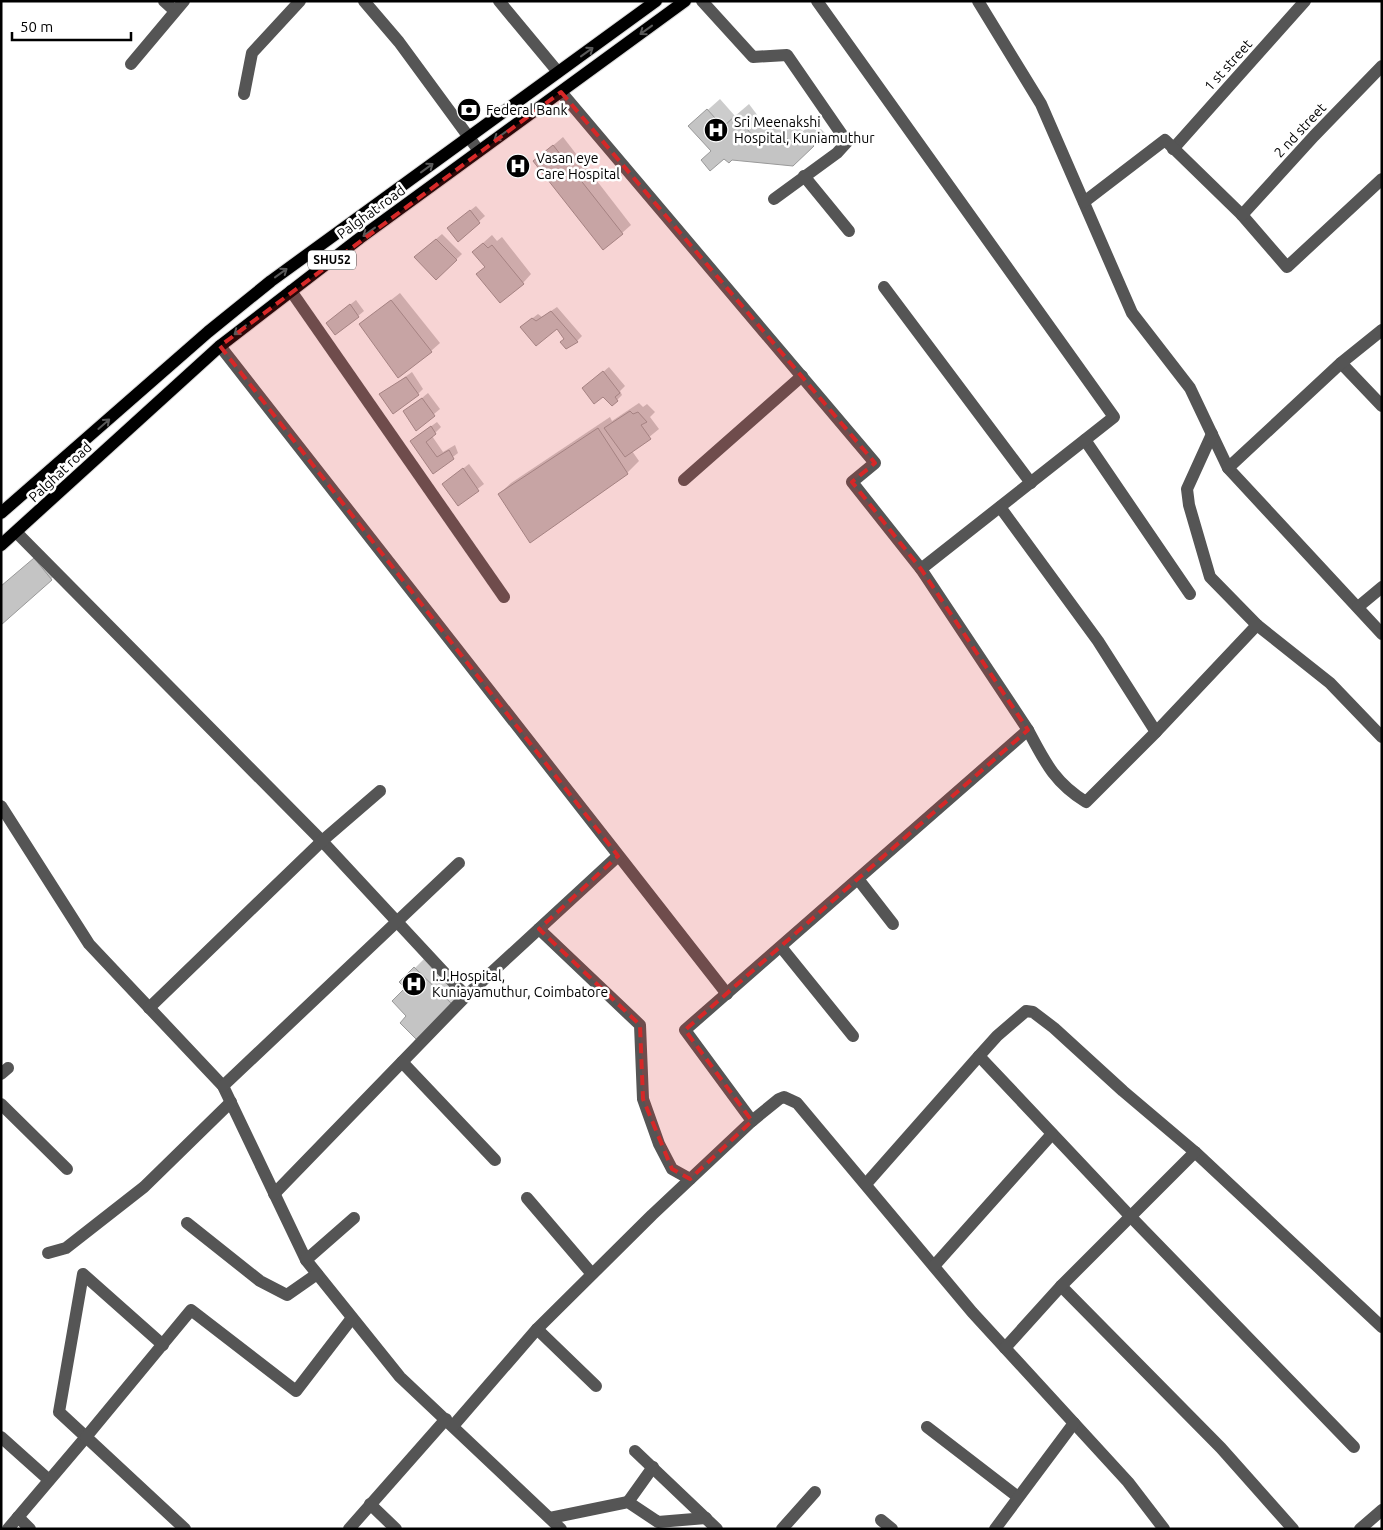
<svg xmlns="http://www.w3.org/2000/svg" width="1383" height="1530" viewBox="0 0 1383 1530" font-family="Ubuntu,sans-serif">
  <style>
    .shadow { fill: #0003 }
    .building { fill: #c4c4c4; stroke: #999 }
    .lines { fill: none; stroke-linecap: round; stroke-linejoin: round }
    .major-casing { stroke: #dbdbdb; stroke-width: 14 }
    .minor { stroke: #555; stroke-width: 12 }
    .major { stroke: #000; stroke-width: 12 }
    .oneway { stroke: #595959 }
    .marked { fill: #d62828; fill-opacity: 0.2; stroke: #d62828; stroke-width: 4; stroke-dasharray: 10 6; stroke-linejoin: round }
    .labels { text-anchor: middle; stroke-width: 5; stroke-linejoin: round; paint-order: stroke }
    .shield { fill: #fff; stroke: #4c4c4c; stroke-width: 1 }
    .shield-label { font-size: 12px; font-weight: bold; fill: #000 }
    .street-label { font-size: 14px; fill: #000; stroke: #fff }
    .poi-label { font-size: 14px; fill: #000; stroke: #fff; text-anchor: start }
  </style>
  <rect width="100%" height="100%" fill="#fff"/>
  <g class="shadow">
    <polygon points="720,99 735,116 749,104 767,128 773,123 781,130 786,125 792,130 797,125 803,131 810,125 817,131 820,128 825,133 793,164 712,150 702,115"/>
    <polygon points="563,137 631,225 622,233 535,161"/>
    <polygon points="476,206 485,216 458,240 454,223"/>
    <polygon points="442,234 462,254 436,279 421,252"/>
    <polygon points="492,235 497,241 502,237 531,274 523,283 478,274 486,266 483,243"/>
    <polygon points="400,293 440,343 431,351 360,324"/>
    <polygon points="356,300 364,311 358,316 327,323"/>
    <polygon points="557,307 582,336 577,341 565,339 557,327 521,327 538,314 542,317"/>
    <polygon points="609,367 625,386 620,391 622,395 612,405 603,396 584,388"/>
    <polygon points="412,372 423,389 418,394 381,394"/>
    <polygon points="428,393 440,409 416,429 405,412"/>
    <polygon points="639,403 643,407 647,404 655,412 650,417 659,429 632,451 639,461 627,473 530,541 499,494 511,483 610,417 612,421"/>
    <polygon points="437,422 441,427 432,436 443,452 455,445 458,453 433,472 411,441"/>
    <polygon points="469,464 484,484 458,504 443,484"/>
    <polygon points="43,551 60,571 1,624"/>
    <polygon points="424,959 462,996 419,1040 408,1016 407,988 401,982"/>
  </g>
  <g class="building">
    <polygon points="707,109 723,127 736,115 755,139 760,133 768,141 773,135 779,141 784,136 791,142 797,135 804,142 808,139 814,146 793,166 732,160 729,163 724,159 710,171 701,160 711,151 688,126"/>
    <polygon points="553,145 623,234 603,250 533,161"/>
    <polygon points="470,210 480,223 458,242 447,228"/>
    <polygon points="436,239 457,260 436,280 414,257"/>
    <polygon points="483,243 488,248 492,245 524,284 500,303 476,274 485,267 472,252"/>
    <polygon points="391,300 432,352 398,378 359,324"/>
    <polygon points="350,304 359,317 335,335 326,323"/>
    <polygon points="551,311 578,342 566,349 560,342 564,339 557,329 536,346 520,327 532,318 536,321"/>
    <polygon points="603,371 620,393 615,397 618,401 612,406 603,397 594,404 582,388"/>
    <polygon points="406,377 419,395 393,414 379,394"/>
    <polygon points="422,398 435,416 416,431 403,411"/>
    <polygon points="630,411 633,414 638,412 647,422 641,425 651,439 625,457 604,428"/>
    <polygon points="431,426 436,434 426,442 437,457 449,450 454,459 433,474 410,441"/>
    <polygon points="598,428 628,474 530,543 498,494"/>
    <polygon points="463,468 479,491 458,506 442,484"/>
    <polygon points="34,558 52,580 1,625 1,586"/>
    <polygon points="414,967 454,1006 419,1042 400,1023 406,1016 392,1001 405,988 399,982"/>
  </g>
  <g class="lines">
    <g class="major-casing">
      <g id="major">
        <polyline points="1,513 208,332 271,281 656,1"/>
        <polyline points="1,545 220,346 360,238 685,1"/>
      </g>
    </g>
    <g class="minor">
      <polyline points="164,1 175,11"/>
      <polyline points="364,1 399,42 479,151"/>
      <polyline points="499,1 558,72"/>
      <polyline points="702,1 753,57 787,55 847,142 837,153 774,199"/>
      <polyline points="978,1 1041,104 1132,313 1190,388 1228,468 1382,634"/>
      <polyline points="131,64 184,1"/>
      <polyline points="561,92 875,463 852,482 921,569"/>
      <polyline points="244,94 252,53 300,1"/>
      <polyline points="1173,149 1305,1"/>
      <polyline points="804,176 849,231"/>
      <polyline points="1084,202 1165,140 1242,215 1287,267 1382,179"/>
      <polyline points="1242,215 1314,136 1382,66"/>
      <polyline points="884,287 1031,483"/>
      <polyline points="291,291 504,597"/>
      <polyline points="220,346 727,994"/>
      <polyline points="1341,363 1382,406"/>
      <polyline points="1085,440 1190,594"/>
      <polyline points="1228,468 1341,363 1382,330"/>
      <polyline points="684,480 802,376"/>
      <polyline points="1000,507 1098,641 1156,732"/>
      <polyline points="17,533 322,841 466,996 618,856"/>
      <polyline points="1358,607 1382,587"/>
      <polyline points="1257,625 1330,683 1382,737"/>
      <path d="M1028 730C1045 762 1054 782 1086 802L1156 732 1257 625 1210 577 1189 505 1187 489 1212 434"/>
      <polyline points="1,806 89,944 223,1086 306,1260 400,1377 561,1529"/>
      <polyline points="858,879 893,924"/>
      <polyline points="539,929 640,1025 643,1099 659,1144 672,1169 690,1179"/>
      <polyline points="781,947 853,1036"/>
      <polyline points="149,1008 322,841 380,791"/>
      <polyline points="979,1056 997,1036 1026,1011 1033,1012 1054,1028 1123,1091 1195,1152 1382,1327"/>
      <polyline points="402,1062 495,1160"/>
      <polyline points="1,1074 8,1068"/>
      <polyline points="223,1086 459,863"/>
      <polyline points="1,1104 67,1169"/>
      <polyline points="752,1121 779,1099 784,1097 797,1103 972,1312 1128,1482 1164,1529"/>
      <polyline points="866,1184 979,1056 1130,1216 1354,1447"/>
      <polyline points="274,1194 466,996"/>
      <polyline points="527,1198 592,1274"/>
      <polyline points="187,1223 260,1281 287,1295 317,1274"/>
      <polyline points="48,1253 66,1248 144,1187 231,1102"/>
      <polyline points="306,1260 354,1218"/>
      <polyline points="934,1266 1052,1134"/>
      <polyline points="1061,1286 1221,1448 1293,1529"/>
      <polyline points="537,1329 596,1386"/>
      <polyline points="1005,1348 1061,1286 1195,1152"/>
      <polyline points="453,1426 537,1329 652,1215 752,1121 685,1030 1028,730 921,569 1114,417 817,1"/>
      <polyline points="927,1427 1018,1497"/>
      <polyline points="1,1437 49,1480"/>
      <polyline points="635,1451 717,1529"/>
      <polyline points="628,1502 653,1467"/>
      <polyline points="370,1504 396,1529"/>
      <polyline points="18,1517 30,1529"/>
      <polyline points="550,1518 628,1502 658,1522 706,1518"/>
      <polyline points="881,1520 892,1529"/>
      <polyline points="8,1529 86,1437 59,1412 83,1274 163,1345"/>
      <polyline points="185,1529 86,1437 191,1310 296,1391 352,1318"/>
      <polyline points="349,1529 446,1419"/>
      <polyline points="782,1529 815,1492"/>
      <polyline points="995,1529 1074,1423"/>
      <polyline points="1360,1529 1382,1510"/>
    </g>
    <use href="#major" class="major"/>
  </g>
  <defs><path id="oneway-shaft" d="M-6 0H5M1.5-3L5.5 0L1.5 3" fill="none" stroke-width="1.6" stroke-linecap="round" stroke-linejoin="round" transform="scale(1.25)"/></defs>
  <g class="oneway">
    <use href="#oneway-shaft" transform="translate(646 30) rotate(144)"/>
    <use href="#oneway-shaft" transform="translate(587 52) rotate(-36)"/>
    <use href="#oneway-shaft" transform="translate(500 136) rotate(144)"/>
    <use href="#oneway-shaft" transform="translate(427 168) rotate(-36)"/>
    <use href="#oneway-shaft" transform="translate(369 232) rotate(144)"/>
    <use href="#oneway-shaft" transform="translate(281 273) rotate(-36)"/>
    <use href="#oneway-shaft" transform="translate(240 330) rotate(142)"/>
    <use href="#oneway-shaft" transform="translate(104 424) rotate(-41)"/>
  </g>
  <path class="marked" d="M561 92 875 463 852 482 921 569 1028 730 685 1030 752 1121 690 1179 672 1169 643 1099 640 1025 539 929 618 856 220 346Z"/>
  <defs>
    <g id="bank-disc" transform="scale(1.25)"><circle r="9.5" fill="#000" stroke="#fff"/><path d="M-6-4H6V4H-6ZM0-2.3a2.3 2.3 0 1 0 0 4.6a2.3 2.3 0 1 0 0-4.6Z" fill="#fff"/></g>
    <g id="hospital-disc" transform="scale(1.25)"><circle r="9.5" fill="#000" stroke="#fff"/><path d="M-5-5h3v3.5h4V-5h3V5h-3V1.5h-4V5h-3Z" fill="#fff"/></g>
  </defs>
  <g fill-rule="evenodd">
    <use href="#bank-disc" x="469" y="110"/>
    <use href="#hospital-disc" x="716" y="130"/>
    <use href="#hospital-disc" x="518" y="166"/>
    <use href="#hospital-disc" x="414" y="984"/>
  </g>
  <g class="labels">
    <rect class="shield" x="308" y="250.5" width="48" height="19" rx="4"/>
    <g class="shield-label">
      <text x="332" y="264">SHU52</text>
    </g>
    <g class="street-label">
      <text transform="translate(1228 65) rotate(-48)" y="5">1 st street</text>
      <text transform="translate(1300 130) rotate(-47)" y="5">2 nd street</text>
      <text transform="translate(371 212) rotate(-36)" y="5">Palghat road</text>
      <text transform="translate(60 472) rotate(-43)" y="5">Palghat road</text>
    </g>
    <g class="poi-label">
      <text x="486" y="115">Federal Bank</text>
      <text x="734" y="127">Sri Meenakshi<tspan x="734" dy="16">Hospital, Kuniamuthur</tspan></text>
      <text x="536" y="163">Vasan eye<tspan x="536" dy="16">Care Hospital</tspan></text>
      <text x="432" y="981">I.J.Hospital,<tspan x="432" dy="16">Kuniayamuthur, Coimbatore</tspan></text>
    </g>
  </g>
  <rect width="1383" height="1530" fill="none" stroke="#000000" stroke-width="5"/>
  <path d="M12 32v8h119v-8" fill="none" stroke="#000000" stroke-width="2.5"/>
  <text x="20" y="32" font-size="15" fill="#000000" stroke="#ffffff" stroke-width="4" paint-order="stroke">50 m</text>
</svg>
